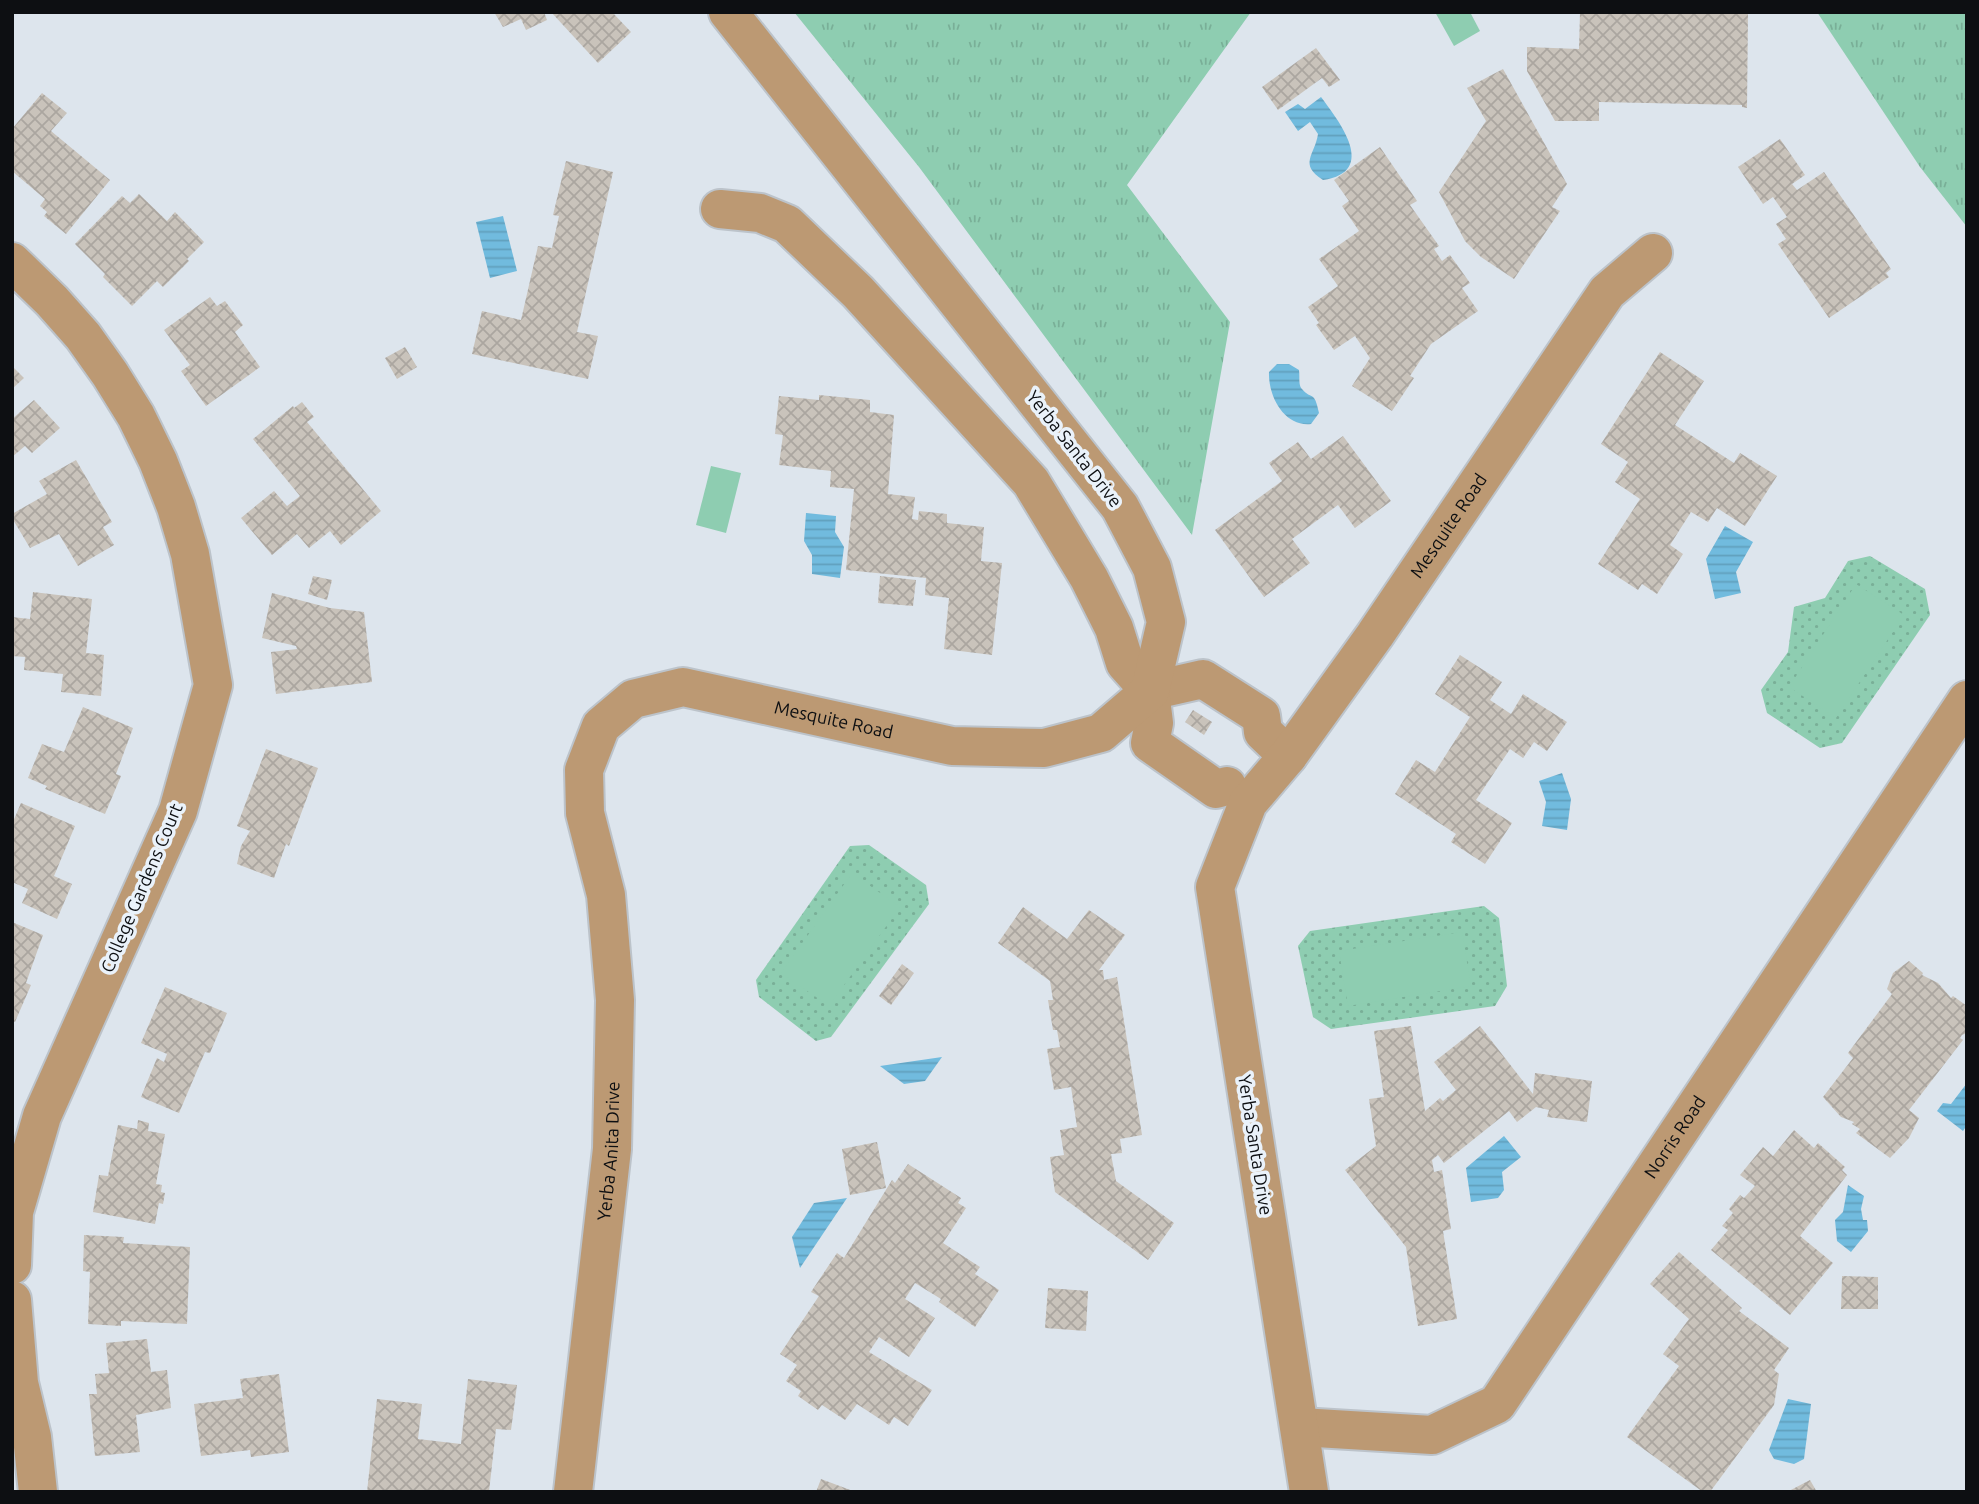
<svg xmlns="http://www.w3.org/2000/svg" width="1979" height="1504" viewBox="0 0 1979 1504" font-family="Ubuntu,sans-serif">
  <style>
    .grass { fill: url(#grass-tufts) }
    .park { fill: url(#park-dots) }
    .pitch { fill: #8ecdb1 }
    .water { fill: url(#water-rules) }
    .building { fill: url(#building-cross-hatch) }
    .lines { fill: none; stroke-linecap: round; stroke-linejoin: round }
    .minor-casing { stroke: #bcc3ca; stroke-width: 42 }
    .tertiary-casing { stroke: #bcc3ca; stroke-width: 42 }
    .minor { stroke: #bc9973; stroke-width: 38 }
    .tertiary { stroke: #bc9973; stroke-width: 38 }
    .labels { text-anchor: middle; stroke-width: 7; stroke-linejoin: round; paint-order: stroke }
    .street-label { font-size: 18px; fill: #0d0f12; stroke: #eaf2fa }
  </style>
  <defs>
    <pattern id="grass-tufts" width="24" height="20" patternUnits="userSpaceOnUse" patternTransform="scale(1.75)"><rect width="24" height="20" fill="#8ecdb1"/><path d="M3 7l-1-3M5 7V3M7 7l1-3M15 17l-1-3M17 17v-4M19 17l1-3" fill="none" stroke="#79af97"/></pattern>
    <pattern id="park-dots" width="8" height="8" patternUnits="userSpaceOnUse" patternTransform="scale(1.75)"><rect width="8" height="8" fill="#8ecdb1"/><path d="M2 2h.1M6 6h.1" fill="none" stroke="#79af97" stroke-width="1.8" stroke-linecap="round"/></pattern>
    <pattern id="water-rules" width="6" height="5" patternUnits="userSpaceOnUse" patternTransform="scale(1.75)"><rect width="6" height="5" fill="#71bbde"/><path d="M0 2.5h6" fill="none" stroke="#61a0bd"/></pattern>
    <pattern id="building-cross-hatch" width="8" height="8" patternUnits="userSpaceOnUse" patternTransform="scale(1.75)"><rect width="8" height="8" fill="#c9c3bb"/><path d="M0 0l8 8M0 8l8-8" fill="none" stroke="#aba6a0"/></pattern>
  </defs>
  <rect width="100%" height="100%" fill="#dde5ed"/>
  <g class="grass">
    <polygon points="794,12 1251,12 1127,185 1230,322 1192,535 919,167"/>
    <polygon points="1817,12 1967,12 1967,227 1920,167"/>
  </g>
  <g class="park">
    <polygon points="1870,556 1925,589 1930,615 1842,743 1820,748 1767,713 1761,690 1788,652 1794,607 1825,598 1848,561"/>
    <polygon points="869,845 926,885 929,904 831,1037 816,1041 759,997 756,980 850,846"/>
    <polygon points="1484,906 1499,918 1507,986 1495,1006 1331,1029 1313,1017 1298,946 1310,931"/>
  </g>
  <g class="pitch">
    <polygon points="1435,12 1470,12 1480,31 1454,46"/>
    <polygon points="711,466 741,473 726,533 696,525"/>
    <polygon points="1856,584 1904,615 1836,718 1789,687"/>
    <polygon points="852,873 900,907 829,1006 781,973"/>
    <polygon points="1462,932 1471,986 1348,1006 1339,951"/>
  </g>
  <g class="water">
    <path d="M1321 97C1339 121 1379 172 1323 180 1298 164 1315 155 1318 134L1310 122 1298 131 1285 112 1298 104 1305 109Z"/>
    <polygon points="503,216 517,271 490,278 476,222"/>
    <path d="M1277 364H1289L1299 370C1300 376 1298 385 1302 389 1312 401 1314 389 1319 413L1311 424C1284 427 1268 396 1269 372Z"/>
    <polygon points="806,513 836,516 835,532 844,547 840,578 812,574 812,555 804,541"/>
    <polygon points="1725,526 1753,542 1736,572 1741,593 1715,599 1706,559"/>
    <polygon points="1562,773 1571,799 1567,830 1542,826 1546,802 1539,781"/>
    <polygon points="942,1057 925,1081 904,1084 880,1066"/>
    <polygon points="1967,1083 1967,1125 1963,1131 1937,1111 1943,1103 1951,1104"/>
    <polygon points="1504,1136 1521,1157 1502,1172 1504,1190 1498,1198 1471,1202 1466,1168"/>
    <polygon points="1848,1185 1864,1196 1861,1209 1863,1220 1867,1220 1868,1231 1851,1252 1837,1241 1835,1220 1843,1212"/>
    <polygon points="847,1198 800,1268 792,1237 814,1203"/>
    <polygon points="1788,1399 1811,1404 1804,1459 1794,1464 1774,1459 1769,1450"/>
  </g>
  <g class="building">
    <polygon points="494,12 544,12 547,20 526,30 521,19 503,27"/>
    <polygon points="551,12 612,12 631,32 598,63"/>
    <polygon points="1580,12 1748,12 1747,108 1742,107 1742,105 1599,102 1599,121 1555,121 1527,71 1527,47 1579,49"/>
    <polygon points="1316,48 1340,80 1329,87 1322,78 1278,110 1262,87"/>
    <polygon points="1503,69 1567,184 1552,207 1560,211 1514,279 1481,257 1465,241 1439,192 1486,121 1467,88"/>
    <polygon points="42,93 67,113 51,131 110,180 66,234 44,216 47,212 40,206 45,199 12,171 12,129"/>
    <polygon points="1780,139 1805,175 1792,184 1797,190 1824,172 1891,269 1886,273 1889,277 1829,318 1778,244 1786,239 1776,224 1787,217 1773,197 1763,204 1738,167"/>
    <polygon points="1380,147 1417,201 1410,205 1439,246 1434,249 1442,261 1450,255 1470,283 1462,288 1478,311 1431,344 1410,376 1414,378 1392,411 1352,386 1370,358 1355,336 1334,350 1316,325 1319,323 1308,307 1338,286 1319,259 1359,231 1342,206 1349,201 1334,180"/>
    <polygon points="566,161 613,172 577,332 598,336 588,379 472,354 482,311 521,320 538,246 552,248 559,216 553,215"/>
    <polygon points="139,194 167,221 175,212 204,242 187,259 189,261 163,287 157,281 132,306 103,277 105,274 75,244 122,196 130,203"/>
    <polygon points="210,297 217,306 225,301 243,325 235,332 260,367 206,406 181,371 190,365 164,330"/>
    <polygon points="405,347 417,367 397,379 385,358"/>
    <polygon points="1660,352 1704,381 1675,425 1734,463 1740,453 1777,476 1745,526 1717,508 1708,522 1691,512 1670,545 1683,554 1657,594 1642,584 1638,590 1598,564 1640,499 1615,482 1628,462 1601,444"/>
    <polygon points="12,366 24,378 12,389"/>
    <polygon points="819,395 870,400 870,412 894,415 888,494 915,497 912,519 918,520 919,511 947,514 947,523 984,527 981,561 1002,563 992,655 944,649 949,598 925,595 926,578 846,570 854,489 830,487 831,471 779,465 783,435 775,434 779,396 819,400"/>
    <polygon points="34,400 60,428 32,453 25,446 12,457 12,419"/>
    <polygon points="302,402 314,417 307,422 381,511 341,545 330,531 309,548 297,534 272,555 241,518 274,491 287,506 300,496 253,439 293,406 294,408"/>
    <polygon points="1343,436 1391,501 1355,528 1338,505 1292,539 1310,563 1264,597 1215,530 1282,481 1269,463 1298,442 1311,459"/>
    <polygon points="76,460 112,522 103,527 114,545 78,566 59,534 30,548 12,518 12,514 47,494 39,481"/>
    <polygon points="313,576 332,580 327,600 308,594"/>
    <polygon points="880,576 916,580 913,606 878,603"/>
    <polygon points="33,592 92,599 86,653 104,655 101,696 61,692 63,674 24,670 25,657 12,656 12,617 30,619"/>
    <polygon points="272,593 330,608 364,612 372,682 276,694 271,652 297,649 296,646 262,638"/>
    <polygon points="1460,655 1502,682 1490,700 1511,714 1523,694 1567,722 1547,751 1534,742 1523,758 1510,749 1476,800 1512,823 1485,864 1451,842 1456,834 1395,794 1416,760 1435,772 1470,717 1435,694"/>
    <polygon points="83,707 133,728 116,774 121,776 105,814 45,789 47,786 28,778 42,744 64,752"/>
    <polygon points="1193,710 1212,722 1204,735 1185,722"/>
    <polygon points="266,749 318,768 289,846 286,844 274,878 237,864 241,846 250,831 237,826"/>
    <polygon points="21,803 75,826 54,876 72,884 57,919 22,903 28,889 12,882 12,824"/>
    <polygon points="1023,907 1067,939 1089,910 1125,935 1099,970 1103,970 1104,980 1117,977 1142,1135 1120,1139 1122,1153 1111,1154 1116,1181 1174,1223 1148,1260 1055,1192 1050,1157 1064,1155 1060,1130 1077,1127 1071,1087 1054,1090 1047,1049 1060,1047 1057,1030 1053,1030 1048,1000 1053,1000 1050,981 998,943"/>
    <polygon points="12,922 43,935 26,983 31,985 15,1022 12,1020"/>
    <polygon points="1909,961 1923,973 1922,975 1938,983 1951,998 1953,996 1967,1006 1967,1033 1962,1035 1960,1038 1963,1040 1909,1110 1919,1118 1909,1138 1890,1158 1856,1133 1860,1129 1852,1124 1854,1122 1841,1117 1823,1097 1853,1058 1848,1053 1892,994 1887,989 1893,973"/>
    <polygon points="902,964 914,973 891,1005 879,996"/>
    <polygon points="165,987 227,1013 210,1053 205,1052 179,1113 141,1097 157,1058 164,1062 167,1054 141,1043"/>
    <polygon points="1411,1026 1425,1111 1440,1098 1443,1101 1456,1090 1434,1062 1480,1026 1533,1094 1535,1073 1592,1081 1587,1122 1547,1117 1549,1110 1536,1107 1517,1122 1509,1111 1444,1163 1438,1155 1432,1160 1434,1172 1442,1170 1451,1229 1443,1231 1457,1319 1418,1326 1406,1247 1345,1170 1376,1146 1369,1099 1384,1097 1374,1031"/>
    <polygon points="138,1120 149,1123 148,1131 165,1134 156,1184 162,1185 161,1192 165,1193 163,1204 159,1203 155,1224 93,1212 99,1175 108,1176 118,1125 137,1129"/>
    <polygon points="1794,1130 1814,1148 1818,1143 1845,1167 1842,1170 1847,1175 1800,1236 1833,1263 1790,1315 1711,1250 1728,1230 1722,1226 1733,1213 1729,1209 1740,1195 1744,1198 1755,1186 1740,1175 1763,1147 1773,1156"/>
    <polygon points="877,1142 886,1188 850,1195 842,1149"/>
    <polygon points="908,1164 961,1198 958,1203 966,1208 943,1243 980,1267 975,1274 999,1290 975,1327 939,1302 941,1299 915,1283 905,1299 935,1318 909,1357 879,1337 869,1352 932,1390 908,1426 894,1417 889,1425 857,1404 845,1420 822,1405 818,1410 798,1396 801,1391 786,1381 797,1365 780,1354 819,1296 811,1292 837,1253 844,1258 892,1180 895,1183"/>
    <polygon points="84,1235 124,1237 123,1243 190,1247 187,1324 121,1321 121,1326 88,1324 90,1272 83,1271"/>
    <polygon points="1679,1252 1742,1308 1739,1311 1789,1348 1774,1370 1779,1374 1774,1405 1710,1492 1703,1492 1627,1437 1679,1366 1663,1354 1689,1319 1650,1284"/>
    <polygon points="1842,1276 1878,1277 1878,1309 1841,1309"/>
    <polygon points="1048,1288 1088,1291 1086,1331 1045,1328"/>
    <polygon points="147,1339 151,1372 167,1370 171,1408 136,1415 140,1452 95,1456 89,1394 97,1394 95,1374 109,1373 106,1343"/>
    <polygon points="279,1374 289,1452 251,1457 250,1450 201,1456 194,1404 243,1398 240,1379"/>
    <polygon points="468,1379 517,1385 511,1430 496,1429 489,1492 367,1492 377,1399 422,1404 418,1439 461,1444"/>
    <polygon points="821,1479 853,1491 853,1492 816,1492"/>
    <polygon points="1810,1480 1817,1492 1787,1492"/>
  </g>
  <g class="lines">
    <g class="minor-casing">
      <g id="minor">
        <polyline points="720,209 760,213 787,224 858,292 1031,482 1089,578 1114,628 1125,663 1150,691"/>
        <polyline points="12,262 52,301 83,336 110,374 136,416 158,461 176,507 190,554 213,685 178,811 42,1116 14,1212 12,1265"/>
        <polyline points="1150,691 1203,679 1261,716 1263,732 1288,756"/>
        <polyline points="1150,691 1154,723 1150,743 1216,789 1227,786"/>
        <polyline points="12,1300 19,1383 32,1437 38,1492"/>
        <path id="s1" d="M1300 1427 1432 1435 1497 1404 1967 700"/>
        <path id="s2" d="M1309 1492 1215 887 1248 803 1288 756 1375 635 1607 292 1653 253"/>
      </g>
    </g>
    <g class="tertiary-casing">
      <g id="tertiary">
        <path id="s3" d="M573 1492 612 1149 615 1000 606 895 585 813 584 770 601 726 633 699 683 687 952 746 1044 748 1101 733 1150 691 1166 622 1152 568 1120 507 728 12"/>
      </g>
    </g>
    <use href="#minor" class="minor"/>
    <use href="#tertiary" class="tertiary"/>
  </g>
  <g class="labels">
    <g class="street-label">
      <text transform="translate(1074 449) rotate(52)" y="6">Yerba Santa Drive</text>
      <text dy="6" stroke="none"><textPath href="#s2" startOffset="1045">Mesquite Road</textPath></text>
      <text dy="6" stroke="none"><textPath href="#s3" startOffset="1022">Mesquite Road</textPath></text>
      <text transform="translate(142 888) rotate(-67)" y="6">College Gardens Court</text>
      <text dy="6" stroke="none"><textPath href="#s1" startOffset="525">Norris Road</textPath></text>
      <text transform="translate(1255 1145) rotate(81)" y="6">Yerba Santa Drive</text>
      <text dy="6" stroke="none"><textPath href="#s3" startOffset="343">Yerba Anita Drive</textPath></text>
    </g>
  </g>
  <rect width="1979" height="1504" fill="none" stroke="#0d0f12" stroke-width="28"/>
</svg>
